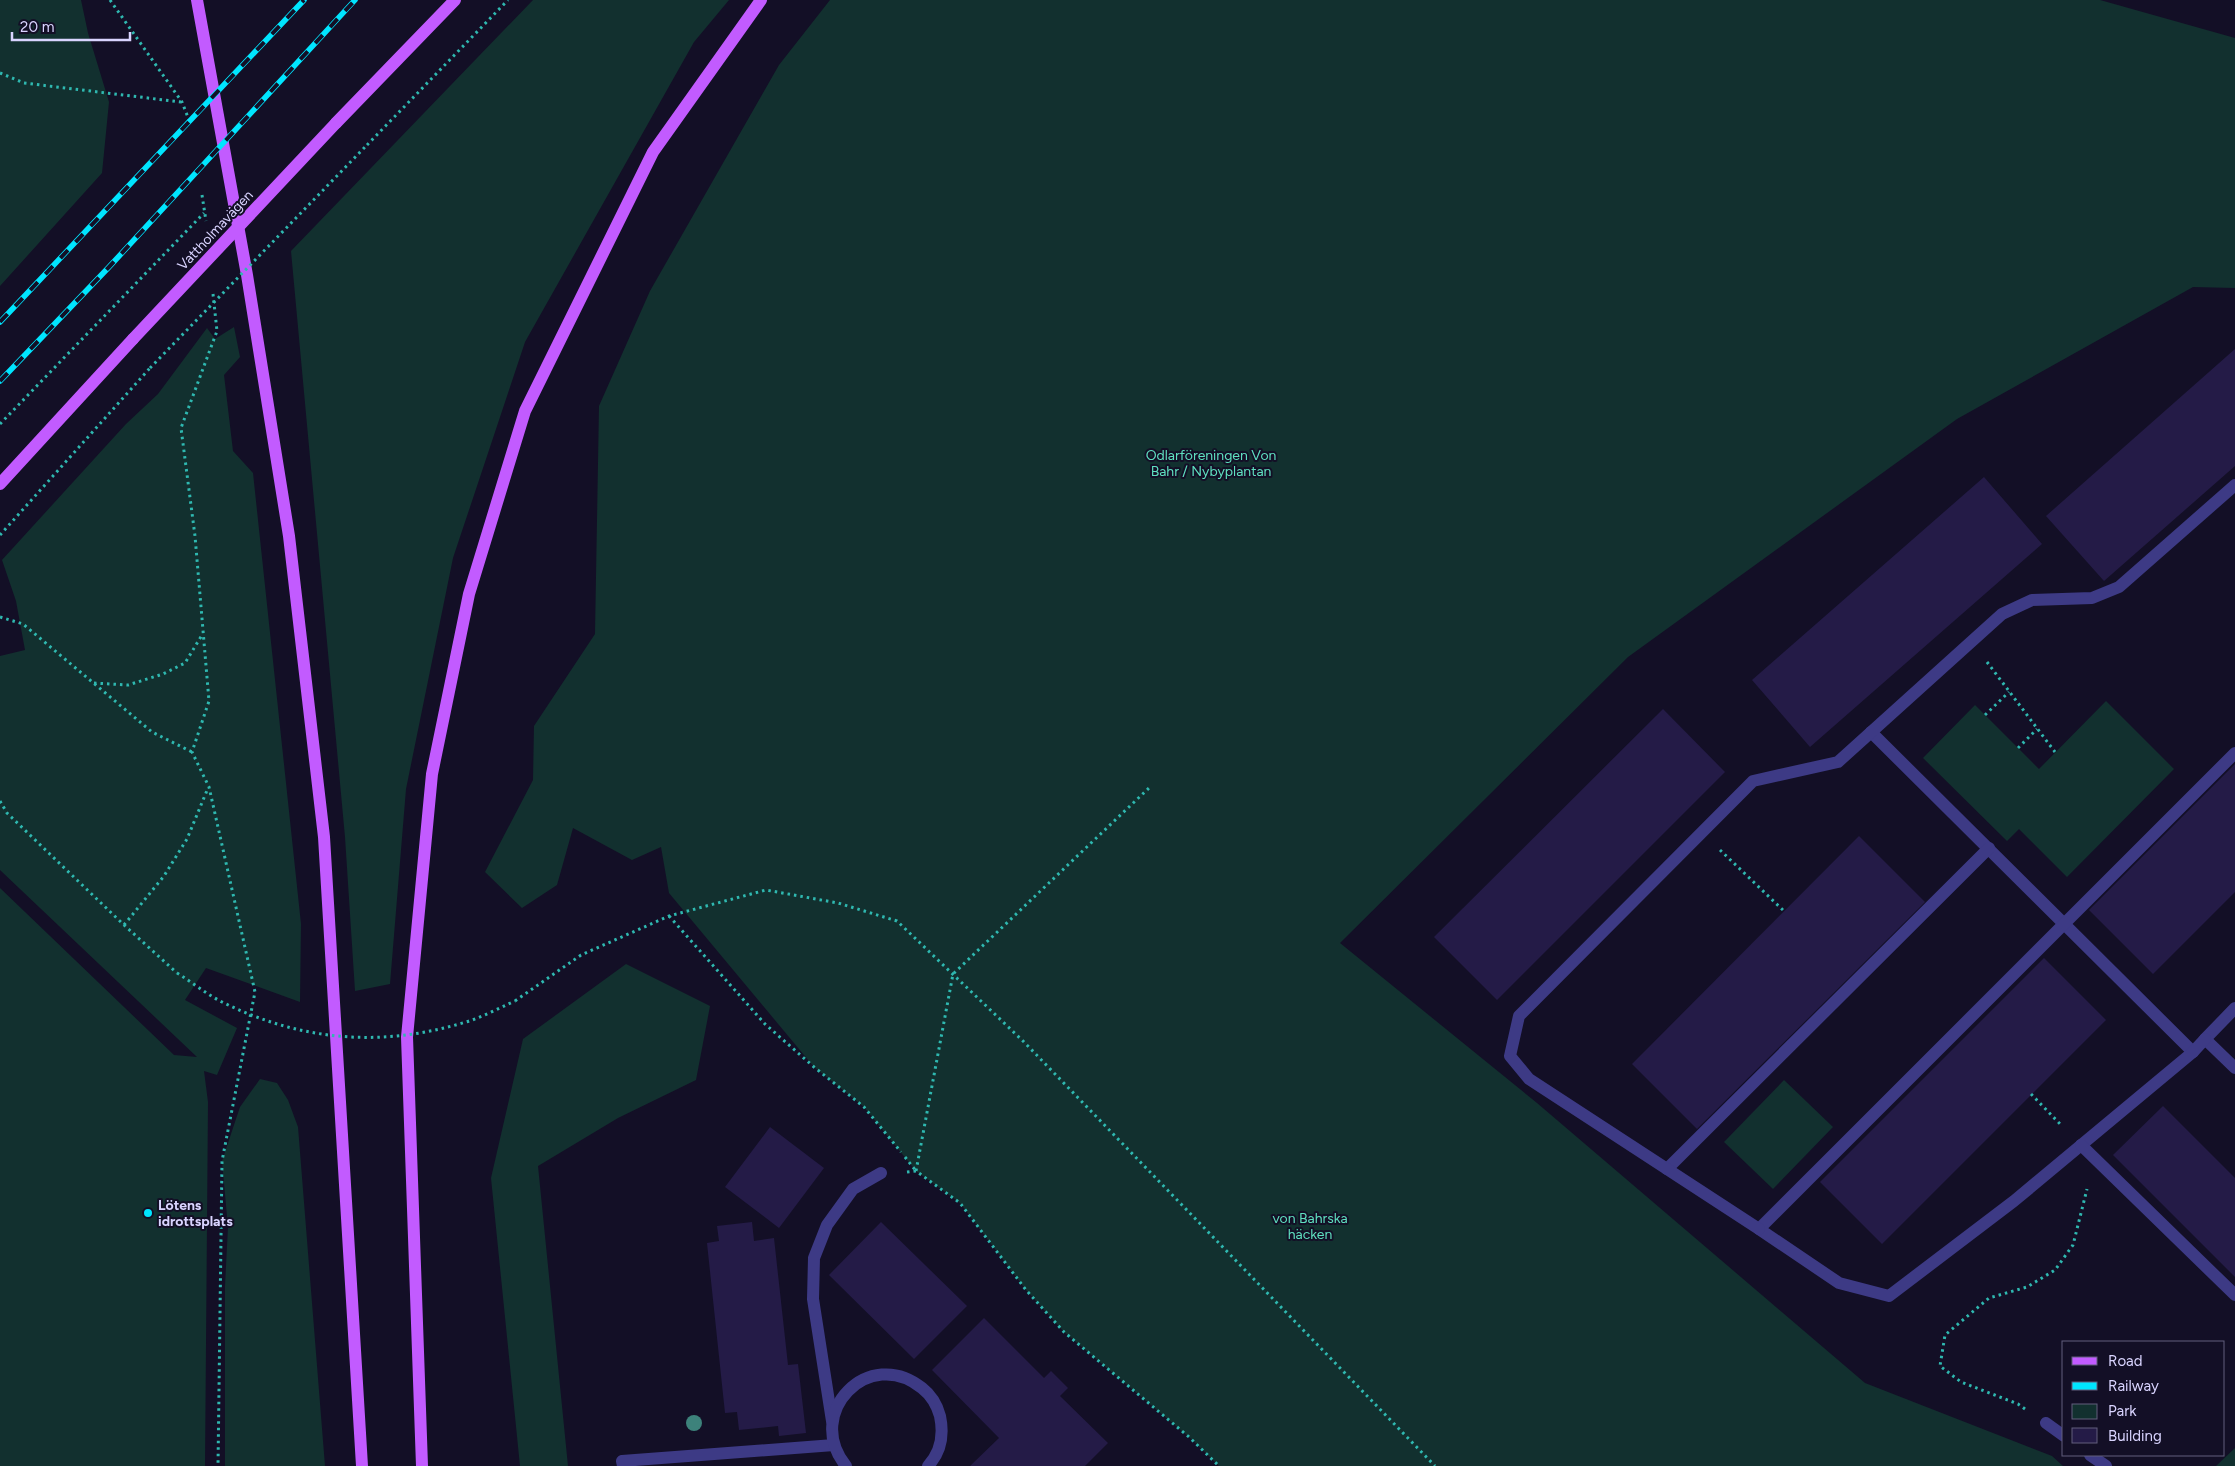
<svg xmlns="http://www.w3.org/2000/svg" width="2235" height="1466" viewBox="0 0 2235 1466" font-family="Figtree,sans-serif">
  <style>
    .green { fill: #12302f }
    .building { fill: #241b47 }
    .lines { fill: none; stroke-linecap: round; stroke-linejoin: round }
    .path { stroke: #2fb8b0; stroke-width: 3; stroke-dasharray: 2.5 4; stroke-linecap: butt }
    .minor { stroke: #3d3a85; stroke-width: 12 }
    .major { stroke: #c25bff; stroke-width: 12 }
    .rail-casing { stroke: #00e5ff; stroke-width: 5.5 }
    .rail { stroke: #130f26; stroke-width: 4; stroke-dasharray: 11; stroke-linecap: butt }
    .path-bridge { stroke: #2fb8b0; stroke-width: 3; stroke-dasharray: 2.5 4; stroke-linecap: butt }
    .major-bridge { stroke: #c25bff; stroke-width: 12 }
    .tree { fill: #3d827b }
    .poi-dot { fill: #00e5ff; stroke: #130f26; stroke-width: 2 }
    .labels { text-anchor: middle; stroke-width: 4; stroke-linejoin: round; paint-order: stroke }
    .street-label { font-size: 14px; fill: #d9d4ff; stroke: #130f26 }
    .park-label { font-size: 14px; fill: #5fe0c0; stroke: #130f26 }
    .poi-label { font-size: 14px; font-weight: bold; fill: #d9d4ff; stroke: #130f26; text-anchor: start }
  </style>
  <rect width="100%" height="100%" fill="#130f26"/>
  <g class="green">
    <polygon points="0,0 81,0 88,33 109,102 102,173 0,286"/>
    <polygon points="533,0 729,0 694,42 525,342 453,558 406,789 390,984 355,991 345,837 291,251"/>
    <polygon points="830,0 2100,0 2235,38 2235,288 2193,287 1957,419 1628,657 1340,943 1537,1103 1865,1383 2052,1456 2063,1466 1219,1466 1189,1437 1064,1332 1026,1290 960,1203 916,1171 864,1107 814,1067 669,893 661,847 632,860 573,828 557,885 522,908 485,872 533,780 534,726 595,634 599,406 650,291 779,65"/>
    <polygon points="234,327 240,357 224,375 233,451 253,473 301,924 300,1002 206,968 185,1000 237,1028 217,1075 204,1071 208,1102 205,1466 0,1466 0,888 174,1055 197,1057 0,870 0,656 25,650 16,601 2,560 126,424 158,394 207,328 215,339"/>
    <polygon points="2106,701 2174,769 2067,877 2019,829 2007,841 1923,758 1975,705 2039,769"/>
    <polygon points="626,964 710,1006 696,1080 618,1118 538,1166 568,1466 520,1466 491,1178 523,1039"/>
    <polygon points="260,1079 277,1083 288,1100 298,1127 325,1466 225,1466 225,1286 228,1227 222,1161 240,1107"/>
    <polygon points="1784,1080 1833,1127 1773,1189 1724,1142"/>
    <polygon points="2235,1448 2235,1466 2216,1466"/>
  </g>
  <g class="building">
    <polygon points="2235,349 2235,466 2104,581 2046,516"/>
    <polygon points="1984,477 2042,544 1810,747 1752,680"/>
    <polygon points="1663,709 1725,772 1497,1000 1434,937"/>
    <polygon points="2235,764 2235,892 2153,974 2089,910"/>
    <polygon points="1859,836 1925,902 1697,1129 1632,1064"/>
    <polygon points="2044,958 2106,1020 1882,1244 1820,1182"/>
    <polygon points="2163,1106 2235,1178 2235,1277 2113,1155"/>
    <polygon points="770,1127 824,1168 779,1228 725,1187"/>
    <polygon points="752,1222 754,1241 774,1238 788,1365 798,1364 806,1433 779,1436 778,1426 739,1430 737,1412 725,1413 707,1243 719,1241 717,1226"/>
    <polygon points="881,1222 967,1306 914,1359 829,1275"/>
    <polygon points="984,1318 1044,1378 1051,1371 1068,1388 1060,1396 1108,1443 1085,1466 970,1466 999,1438 932,1370"/>
  </g>
  <g class="lines">
    <g class="path">
      <polyline points="110,0 182,102 189,120"/>
      <polyline points="0,73 24,83 181,102"/>
      <polyline points="367,145 508,0"/>
      <polyline points="202,195 206,221"/>
      <polyline points="213,294 217,331 181,428 195,536 209,701 192,752 209,787 255,992 222,1161 218,1466"/>
      <polyline points="0,424 204,213"/>
      <polyline points="0,535 150,368"/>
      <polyline points="0,617 23,624 152,732 192,752"/>
      <polyline points="1987,662 2055,752"/>
      <polyline points="94,683 128,685 163,674 185,663 202,635"/>
      <polyline points="1985,715 2009,692"/>
      <polyline points="2018,748 2037,729"/>
      <polyline points="0,801 7,813 124,925 177,973"/>
      <polyline points="1720,850 1784,911"/>
      <polyline points="669,916 765,1024 814,1067 864,1107 901,1152"/>
      <polyline points="124,925 164,876 187,839 208,788"/>
      <polyline points="515,1001 581,955 669,916 766,890 838,903 897,921 1024,1042 1435,1466"/>
      <polyline points="2031,1094 2062,1126"/>
      <polyline points="905,1157 916,1171"/>
      <polyline points="916,1171 953,974 1150,787"/>
      <polyline points="907,1172 916,1171 960,1203 1026,1290 1064,1332 1189,1437 1219,1466"/>
      <polyline points="2025,1409 2018,1404 1961,1382 1940,1366 1945,1335 1989,1298 2027,1287 2055,1270 2073,1245 2087,1189"/>
    </g>
    <g class="minor">
      <polyline points="1871,732 2193,1052"/>
      <polyline points="2235,1008 2205,1039 2235,1068"/>
      <polyline points="2205,1039 2193,1052 2014,1201 1889,1296 1839,1283 1759,1229 2235,753"/>
      <polyline points="2081,1145 2235,1295"/>
      <polyline points="1667,1169 1989,848"/>
      <polyline points="1759,1229 1529,1079 1510,1056 1519,1016 1753,781 1838,762 2002,614 2032,600 2092,598 2119,587 2235,485"/>
      <polyline points="832,1421 813,1299 814,1258 827,1225 853,1189 881,1173"/>
      <polyline points="2046,1423 2064,1436"/>
      <polyline points="2090,1455 2106,1466"/>
      <polyline points="623,1466 622,1461 834,1445"/>
      <path d="M846 1466C803 1413 869 1345 922 1388 931 1395 937 1405 940 1416 944 1435 941 1452 928 1466"/>
    </g>
    <g class="major">
      <polyline points="197,0 247,275 289,536 324,837 362,1466"/>
      <polyline points="336,123 455,0"/>
      <polyline points="0,484 133,339"/>
      <polyline points="422,1466 407,1037 432,774 469,594 525,411 653,152 761,0"/>
    </g>
    <g class="rail-casing">
      <g id="rail">
        <polyline points="0,322 304,0"/>
        <polyline points="0,381 109,267 355,0"/>
      </g>
    </g>
    <use href="#rail" class="rail"/>
    <g class="path-bridge">
      <polyline points="150,368 367,145"/>
      <path d="M177 973C192 982 206 994 222 1002 301 1041 381 1048 466 1022 483 1017 499 1008 515 1001"/>
    </g>
    <polyline class="major-bridge" points="133,339 336,123"/>
  </g>
  <circle class="tree" cx="694" cy="1423" r="8"/>
  <circle class="poi-dot" cx="148" cy="1213" r="5"/>
  <g class="labels">
    <g class="street-label">
      <text transform="translate(215 230) rotate(-47)" y="5">Vattholmavägen</text>
    </g>
    <g class="park-label">
      <text x="1211" y="460">Odlarföreningen Von<tspan x="1211" dy="16">Bahr / Nybyplantan</tspan></text>
      <text x="1310" y="1223">von Bahrska<tspan x="1310" dy="16">häcken</tspan></text>
    </g>
    <g class="poi-label">
      <text x="158" y="1210">Lötens<tspan x="158" dy="16">idrottsplats</tspan></text>
    </g>
  </g>
  <rect x="2062" y="1341" width="162" height="115" fill="#130f26" stroke="#625e7d"/>
  <rect x="2072" y="1357" width="25" height="8" fill="#c25bff" stroke="#625e7d"/>
  <text x="2108" y="1366" font-size="15" fill="#d9d4ff">Road</text>
  <rect x="2072" y="1382" width="25" height="8" fill="#00e5ff" stroke="#625e7d"/>
  <text x="2108" y="1391" font-size="15" fill="#d9d4ff">Railway</text>
  <rect x="2072" y="1404" width="25" height="15" fill="#12302f" stroke="#625e7d"/>
  <text x="2108" y="1416" font-size="15" fill="#d9d4ff">Park</text>
  <rect x="2072" y="1428" width="25" height="15" fill="#241b47" stroke="#625e7d"/>
  <text x="2108" y="1441" font-size="15" fill="#d9d4ff">Building</text>
  <path d="M12 32v8h118v-8" fill="none" stroke="#d9d4ff" stroke-width="2.5"/>
  <text x="20" y="32" font-size="15" fill="#d9d4ff" stroke="#130f26" stroke-width="4" paint-order="stroke">20 m</text>
</svg>
